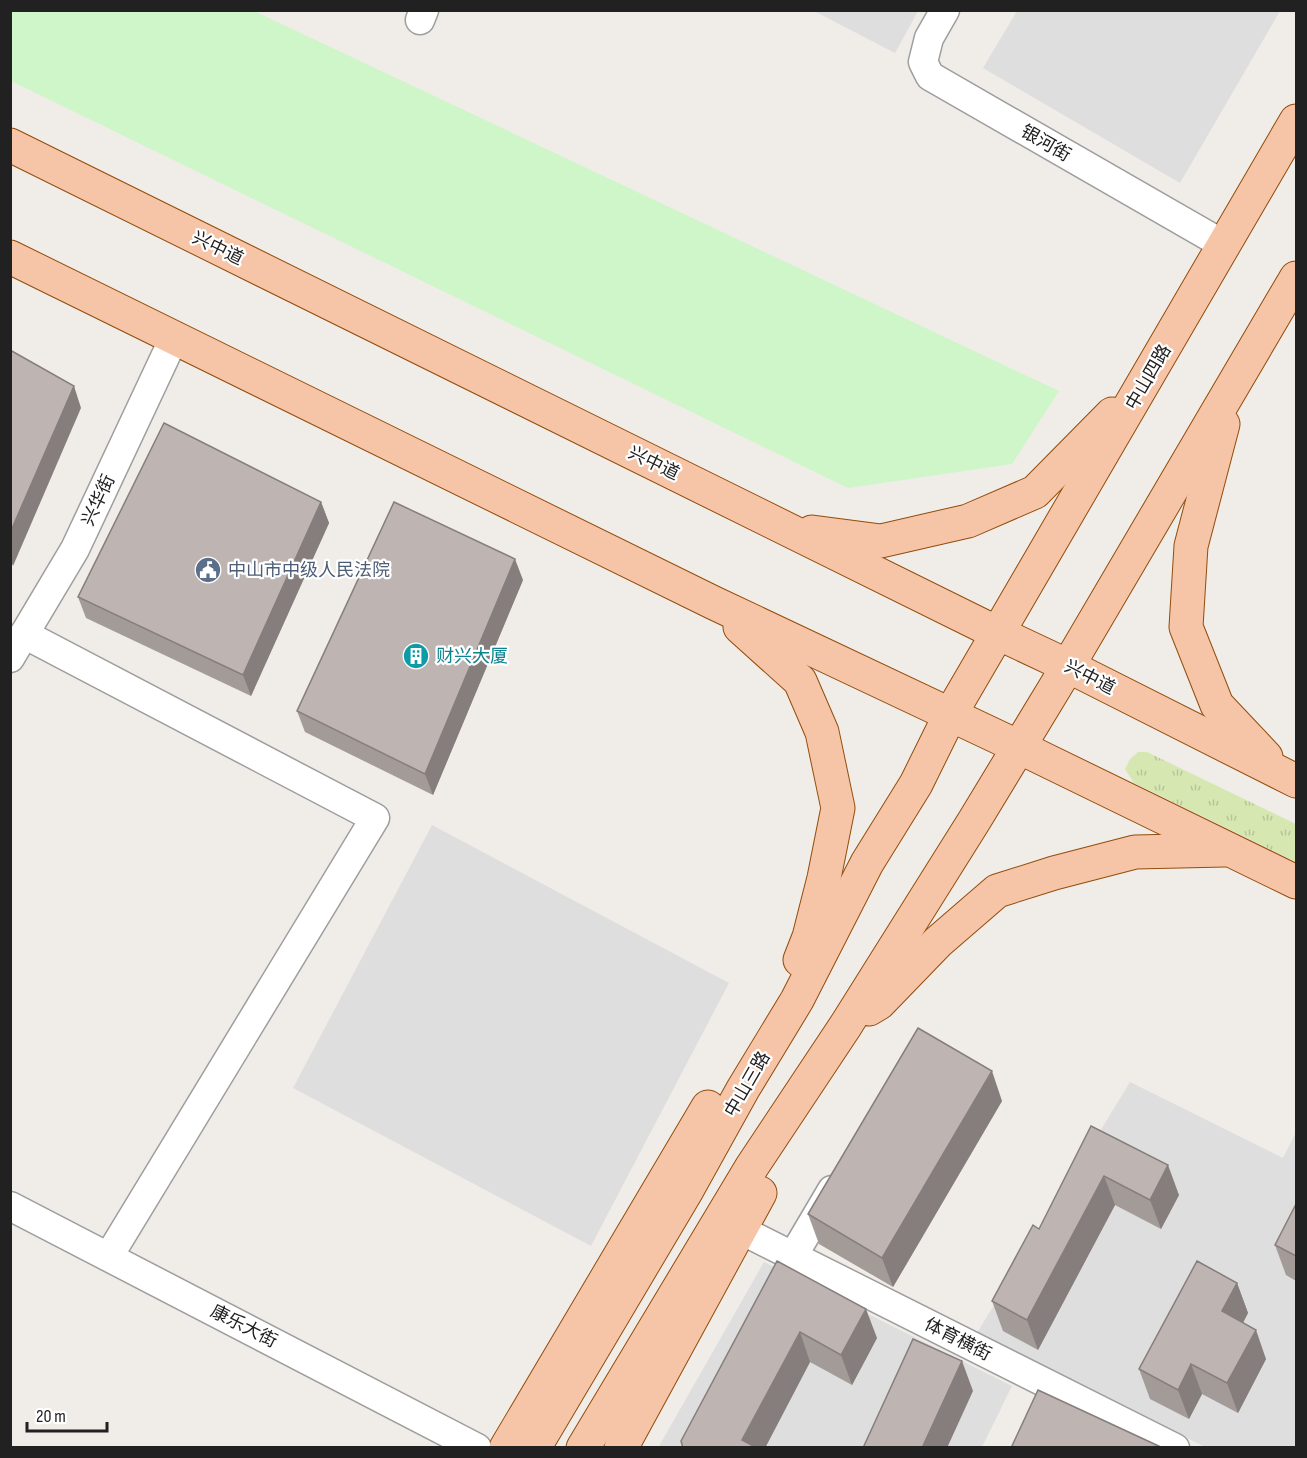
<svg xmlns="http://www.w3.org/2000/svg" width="1307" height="1458" viewBox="0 0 1307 1458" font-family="'Sofia Sans Condensed','Noto Sans SC',sans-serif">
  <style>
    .residential { fill: #dfdede }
    .grass { fill: url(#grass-tufts) }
    .park { fill: #cef6c9 }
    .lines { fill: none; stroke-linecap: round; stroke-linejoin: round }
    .minor-casing { stroke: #9e9e9e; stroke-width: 31 }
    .major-casing { stroke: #934c0a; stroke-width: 35 }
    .minor { stroke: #fff; stroke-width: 28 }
    .major { stroke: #f6c5a8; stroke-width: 33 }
    .wall { fill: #a39b98 }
    .shaded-wall { fill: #857e7c }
    .building { fill: #beb4b1; stroke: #857e7c; stroke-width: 1.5 }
    .labels { text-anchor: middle; stroke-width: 4.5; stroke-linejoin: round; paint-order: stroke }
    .street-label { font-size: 18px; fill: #212121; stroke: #fff }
    .service-label { font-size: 18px; fill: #4e5e75; stroke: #fff; text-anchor: start }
    .culture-label { font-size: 18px; fill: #0d838f; stroke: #fff; text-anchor: start }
  </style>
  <defs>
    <pattern id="grass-tufts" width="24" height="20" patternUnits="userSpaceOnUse" patternTransform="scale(1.5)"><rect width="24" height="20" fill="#d6e7b2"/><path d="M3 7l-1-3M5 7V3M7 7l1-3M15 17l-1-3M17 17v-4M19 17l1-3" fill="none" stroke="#b7c699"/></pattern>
  </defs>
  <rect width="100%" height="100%" fill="#f0ece8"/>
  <g class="residential">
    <polygon points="814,11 918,10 918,11 895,53"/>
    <polygon points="1017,11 1017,10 1280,11 1180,183 983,68"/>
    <polygon points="432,825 729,983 591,1246 293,1088"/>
    <polygon points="1130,1082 1283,1158 1296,1132 1296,1447 1205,1447 977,1333"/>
    <polygon points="764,1262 1012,1386 982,1447 658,1448"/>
  </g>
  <polygon class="grass" points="1138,752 1147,752 1296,824 1296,862 1134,783 1125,769 1130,759"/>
  <polygon class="park" points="10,11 254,11 1059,391 1012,464 848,488 11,81"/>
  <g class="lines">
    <g class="minor-casing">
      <g id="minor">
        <polyline points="945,10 929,38 923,62 930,76 1224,245"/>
        <polyline points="420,20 424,10"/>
        <polyline points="24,634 375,818 109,1256"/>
        <polyline points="10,658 75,549 174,338"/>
        <polyline points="10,1206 477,1448"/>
        <polyline points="741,1230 1175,1448"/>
        <polyline points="793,1256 832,1190"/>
      </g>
    </g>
    <g class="major-casing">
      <g id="major">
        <polyline points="10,145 985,627 1068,666 1296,781"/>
        <polyline points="10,257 714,603 1019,747 1296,882"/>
        <polyline points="1223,424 1191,546 1186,627 1217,705 1266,757"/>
        <polyline points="812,532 881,541 968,521 1035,492 1112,414"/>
        <polyline points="740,627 800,681 822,732 838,808 824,878 809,937 800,960"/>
        <polyline points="869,1009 879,1003 938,942 997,891 1054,873 1135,852 1225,850"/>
        <polyline points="506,1448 708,1107"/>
        <polyline points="534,1448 687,1190 743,1089 797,1000 867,863 916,784 950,715 1296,121"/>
        <polyline points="583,1448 751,1168 846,1025 974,821 1068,666 1296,278"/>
        <polyline points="621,1448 760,1193"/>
      </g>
    </g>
    <use href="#minor" class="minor"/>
    <use href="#major" class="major"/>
  </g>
  <g class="wall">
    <polygon points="321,502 329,523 251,696 86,618 78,597"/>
    <polygon points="523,580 433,795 305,732 297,711"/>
    <polygon points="1002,1101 893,1287 819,1244 808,1214"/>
    <polygon points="1091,1126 1179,1195 1161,1229 1115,1205 1038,1350 1003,1331 992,1301 1039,1229"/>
    <polygon points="1296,1204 1296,1281 1286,1275 1275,1245"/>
    <polygon points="777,1261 877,1338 852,1385 810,1362 765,1448"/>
    <polygon points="1237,1283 1248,1313 1243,1323 1266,1359 1238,1413 1202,1394 1189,1419 1150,1399 1139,1369"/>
  </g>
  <g class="shaded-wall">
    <polygon points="74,386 81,408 13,566 10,559 10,533"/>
    <polygon points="321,502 329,523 251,696 243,675"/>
    <polygon points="515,559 523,580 433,795 425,774"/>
    <polygon points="992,1071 1002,1101 893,1287 882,1258"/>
    <polygon points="1168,1165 1179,1195 1161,1229 1150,1200"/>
    <polygon points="1104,1176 1115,1205 1038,1350 1027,1320"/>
    <polygon points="1237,1283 1248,1313 1233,1341 1222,1311"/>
    <polygon points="866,1309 877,1338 852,1385 841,1355"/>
    <polygon points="1256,1330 1266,1359 1238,1413 1227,1383"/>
    <polygon points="800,1332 810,1362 765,1448 745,1448 742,1440"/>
    <polygon points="962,1361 973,1391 947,1448 922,1448"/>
    <polygon points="1191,1364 1202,1394 1189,1419 1178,1390"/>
  </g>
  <g class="building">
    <polygon points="10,350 74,386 10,533"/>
    <polygon points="164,423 321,502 243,675 78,597"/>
    <polygon points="394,502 515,559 425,774 297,711"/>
    <polygon points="918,1028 992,1071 882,1258 808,1214"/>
    <polygon points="1091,1126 1168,1165 1150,1200 1104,1176 1027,1320 992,1301 1033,1225 1039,1229"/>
    <polygon points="1296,1204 1296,1256 1275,1245"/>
    <polygon points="777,1261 866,1309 841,1355 800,1332 742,1440 757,1448 683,1448 681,1441"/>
    <polygon points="1197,1261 1237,1283 1222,1311 1256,1330 1227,1383 1191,1364 1178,1390 1139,1369"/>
    <polygon points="913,1339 962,1361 922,1448 863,1448"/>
    <polygon points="1038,1390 1163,1448 1011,1448"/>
  </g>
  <defs>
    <g id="civic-disc" transform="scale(1.35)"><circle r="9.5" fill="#5c6f8a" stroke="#fff"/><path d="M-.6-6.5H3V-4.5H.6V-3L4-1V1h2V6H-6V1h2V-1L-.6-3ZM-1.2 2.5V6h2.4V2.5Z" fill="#fff"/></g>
    <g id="building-disc" transform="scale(1.35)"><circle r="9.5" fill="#0f9aa8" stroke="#fff"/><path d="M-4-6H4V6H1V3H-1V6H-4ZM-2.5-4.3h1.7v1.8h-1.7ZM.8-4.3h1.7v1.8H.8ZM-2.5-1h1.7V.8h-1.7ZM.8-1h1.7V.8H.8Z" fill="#fff"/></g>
  </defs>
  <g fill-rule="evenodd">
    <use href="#civic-disc" x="208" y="570"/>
    <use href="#building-disc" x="416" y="656"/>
  </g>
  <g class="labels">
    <g class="street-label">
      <text transform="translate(1046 143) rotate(30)" y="6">银河街</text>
      <text transform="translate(218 248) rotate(26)" y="6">兴中道</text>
      <text transform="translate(1148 377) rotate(-60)" y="6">中山四路</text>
      <text transform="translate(654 463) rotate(26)" y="6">兴中道</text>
      <text transform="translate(98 500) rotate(-65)" y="6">兴华街</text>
      <text transform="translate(1090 677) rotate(27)" y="6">兴中道</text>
      <text transform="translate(747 1084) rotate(-60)" y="6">中山三路</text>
      <text transform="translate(244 1326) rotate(27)" y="6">康乐大街</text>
      <text transform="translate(958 1339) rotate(27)" y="6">体育横街</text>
    </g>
    <g class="service-label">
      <text x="228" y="576">中山市中级人民法院</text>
    </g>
    <g class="culture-label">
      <text x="436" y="662">财兴大厦</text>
    </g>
  </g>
  <rect width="1307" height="1458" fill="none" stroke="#212121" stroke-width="24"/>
  <path d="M27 1422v9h80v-9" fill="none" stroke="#212121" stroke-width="3"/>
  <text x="36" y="1422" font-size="18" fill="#212121" stroke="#ffffff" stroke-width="4.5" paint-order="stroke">20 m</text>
</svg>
